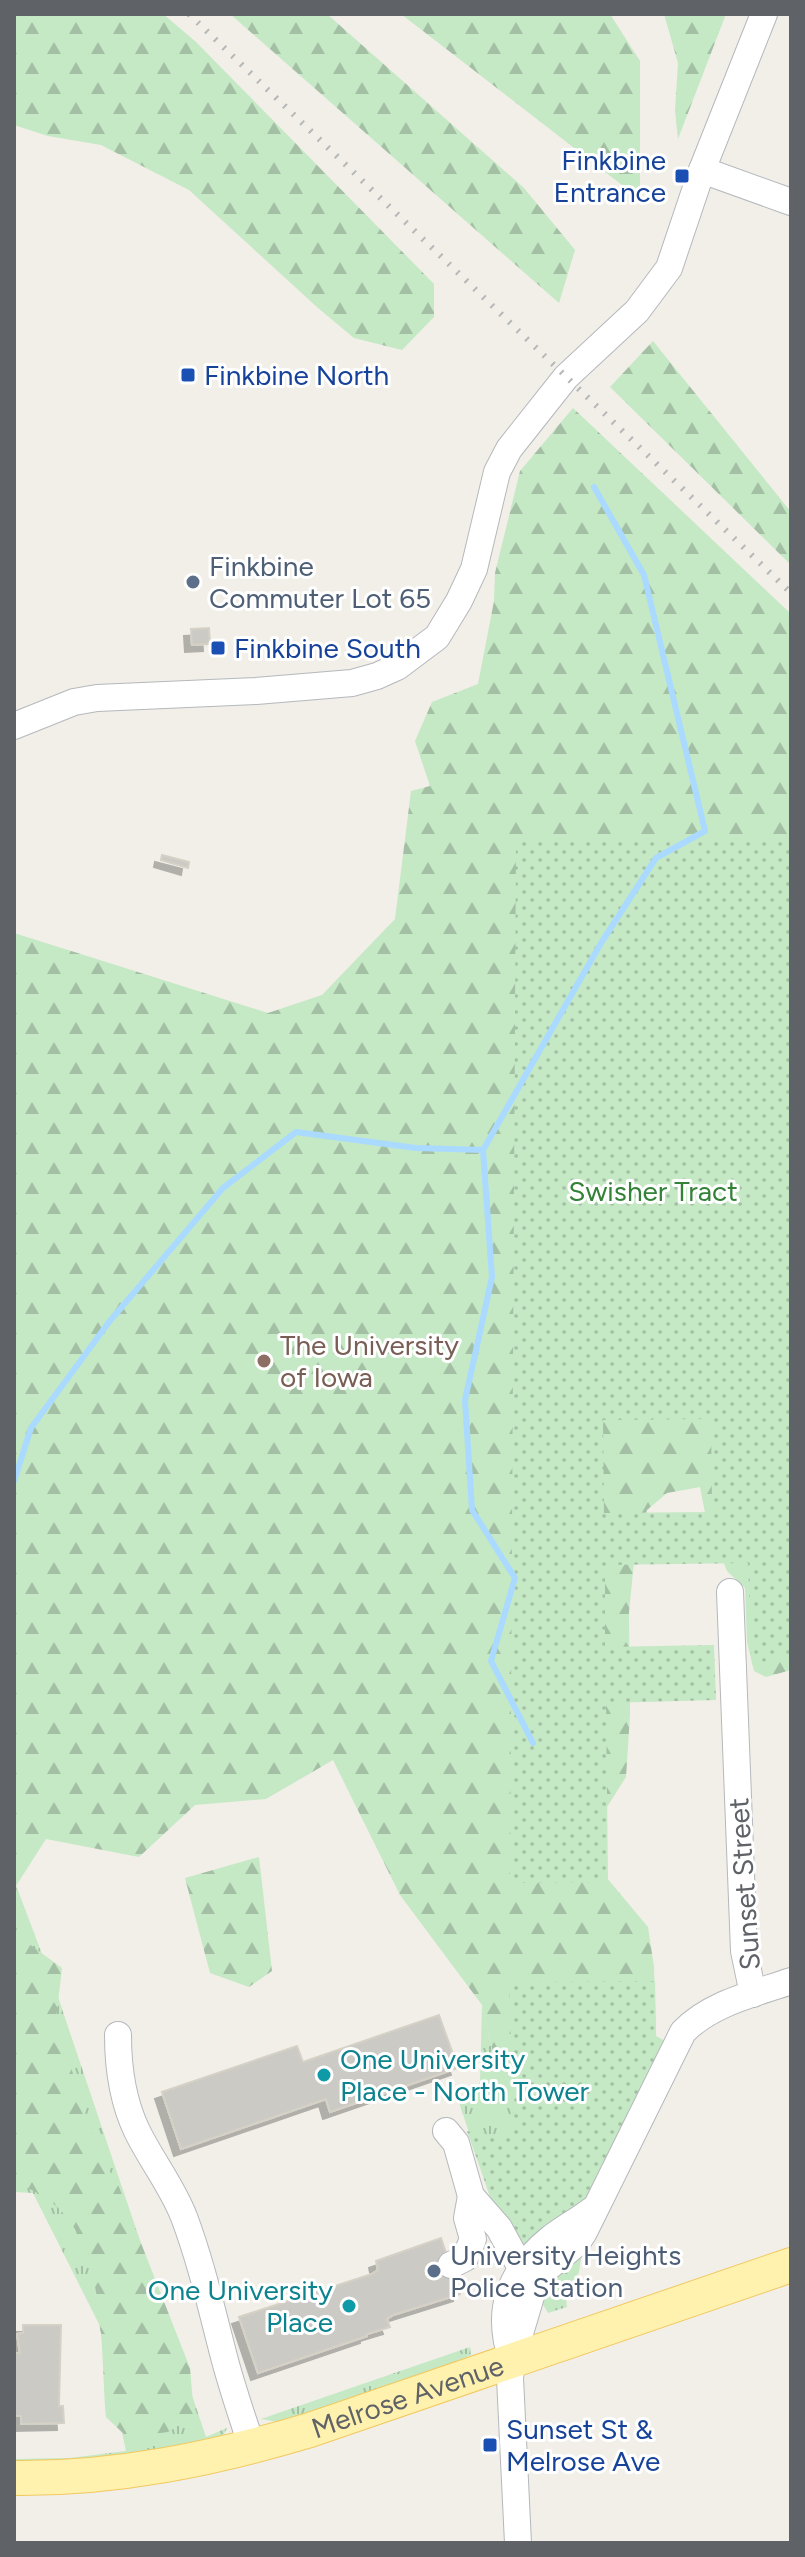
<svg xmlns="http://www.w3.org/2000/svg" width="805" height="2557" viewBox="0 0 805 2557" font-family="Figtree,sans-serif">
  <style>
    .grass { fill: url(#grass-tufts) }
    .forest { fill: url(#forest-firs) }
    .park { fill: url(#park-dots); fill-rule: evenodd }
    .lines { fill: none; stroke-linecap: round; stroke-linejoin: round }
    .stream { stroke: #aadaff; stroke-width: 6 }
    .building { fill: #cccac5; stroke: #d6d1c6; stroke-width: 2; filter: url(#shadow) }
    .minor-casing { stroke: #b5b8bc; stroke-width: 28 }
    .major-casing { stroke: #f2c960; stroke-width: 36 }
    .minor { stroke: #fff; stroke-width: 26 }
    .major { stroke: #fff2af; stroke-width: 34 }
    .rail { stroke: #b6b7b8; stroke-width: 6; stroke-dasharray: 2 10; stroke-linecap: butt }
    .transit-dot { fill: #1a4fb4; stroke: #fff; stroke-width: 3 }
    .service-dot { fill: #5c6f8a; stroke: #fff; stroke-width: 3 }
    .education-dot { fill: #8d6e63; stroke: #fff; stroke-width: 3 }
    .culture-dot { fill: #0f9aa8; stroke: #fff; stroke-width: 3 }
    .labels { text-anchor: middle; stroke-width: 6; stroke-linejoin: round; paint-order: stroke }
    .transit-label { font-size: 28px; fill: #164399; stroke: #fff; text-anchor: start }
    .service-label { font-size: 28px; fill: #4e5e75; stroke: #fff; text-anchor: start }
    .park-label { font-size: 28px; fill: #348238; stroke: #fff }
    .education-label { font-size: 28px; fill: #785e54; stroke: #fff; text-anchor: start }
    .street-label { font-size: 28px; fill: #5f6368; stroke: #fff }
    .culture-label { font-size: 28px; fill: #0d838f; stroke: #fff; text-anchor: start }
  </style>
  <defs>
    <pattern id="grass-tufts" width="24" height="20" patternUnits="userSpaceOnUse" patternTransform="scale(2)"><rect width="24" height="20" fill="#c5e8c5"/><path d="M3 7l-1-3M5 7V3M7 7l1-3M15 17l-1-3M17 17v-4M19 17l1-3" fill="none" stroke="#a3c0a4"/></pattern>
    <pattern id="forest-firs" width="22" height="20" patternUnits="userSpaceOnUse" patternTransform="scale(2)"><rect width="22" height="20" fill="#c5e8c5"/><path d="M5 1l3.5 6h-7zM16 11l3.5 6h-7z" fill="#a3c0a4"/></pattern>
    <pattern id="park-dots" width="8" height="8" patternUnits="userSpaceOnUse" patternTransform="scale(2)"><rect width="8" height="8" fill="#c5e8c5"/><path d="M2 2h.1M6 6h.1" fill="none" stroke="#a3c0a4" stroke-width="1.8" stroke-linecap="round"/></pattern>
    <filter id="shadow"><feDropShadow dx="-7" dy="7" stdDeviation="0" flood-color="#0004"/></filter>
  </defs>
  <rect width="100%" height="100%" fill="#f1efe8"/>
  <g class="grass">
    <polygon points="14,1880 56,1991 206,2437 227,2428 223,2436 167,2450 14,2466 14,2459 70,2458 126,2451 99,2324 33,2193 14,2192"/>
    <polygon points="482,2005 496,2065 529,2113 490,2197 458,2099 472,2093 480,2082"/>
    <polygon points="582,2251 579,2272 566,2298 567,2307 548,2313 541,2301 548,2278"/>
    <polygon points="470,2347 471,2355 415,2381 278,2422 261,2419"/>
  </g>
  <g class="forest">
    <polygon points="14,14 163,14 196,42 434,284 434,317 402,350 354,338 318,308 189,190 101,145 48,136 14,125"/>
    <polygon points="230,14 327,14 524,188 575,250 559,303"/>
    <polygon points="401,14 610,14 640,61 640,199"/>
    <polygon points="664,14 726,14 678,139 675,111 678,63"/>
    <polygon points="653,341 791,512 791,565 610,387"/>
    <polygon points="573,408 791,614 791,1670 766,1677 754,1671 747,1642 745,1588 727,1571 707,1523 700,1487 667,1493 647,1510 635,1552 629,1612 630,1715 626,1777 600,1818 596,1865 648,1927 654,1967 656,2037 529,2113 512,2105 496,2065 482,2005 400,1895 333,1760 266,1799 195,1805 139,1857 46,1839 14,1889 14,933 268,1013 322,995 395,919 411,791 430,786 415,741 432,702 478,684 494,601 495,573 520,471"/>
    <polygon points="259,1857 272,1971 249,1987 210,1973 185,1878"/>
    <path d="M14 1933 62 1968 56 2019 96 2148 119 2187 190 2368 194 2416 168 2432 127 2437 106 2417C100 2352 108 2239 47 2199 35 2192 28 2186 14 2185Z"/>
  </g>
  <g class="park">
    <path d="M516 838H791V1654L752 1665 748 1563 605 1565V1647L714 1645 716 1700 606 1703 608 1882 510 1883ZM711 1419 712 1512 604 1513 603 1420Z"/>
    <polygon points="655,1981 656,2036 665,2041 592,2190 584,2201 526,2254 491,2199 467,2131 514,2139 509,1982"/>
  </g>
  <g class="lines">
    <g class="stream">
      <polyline points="483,1150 492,1277 465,1400 472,1510 515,1578 491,1661 533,1743"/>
      <polyline points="14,1481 31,1428 109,1322 223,1188 296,1132 416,1148 483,1150 601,943 656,858 705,831 644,575 594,487"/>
    </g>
  </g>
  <g class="building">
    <polygon points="209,628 210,644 192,645 191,629"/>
    <polygon points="162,855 189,862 188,868 161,860"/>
    <polygon points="439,2015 458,2068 330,2112 326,2099 181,2149 162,2092 297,2046 303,2062"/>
    <polygon points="441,2238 460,2294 393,2315 387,2319 390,2327 367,2334 367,2336 258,2373 239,2317 372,2274 378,2270 376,2261"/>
    <polygon points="23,2325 61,2325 59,2406 63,2406 64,2423 21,2424 21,2416 15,2416 14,2353 20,2353 17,2334 23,2333"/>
  </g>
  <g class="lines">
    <g class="minor-casing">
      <g id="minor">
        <polyline points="702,170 791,202"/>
        <polyline points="14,726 74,702 97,698 256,691 352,683 377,676 397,667 437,637 459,601 474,569 497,472 509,449 566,377 637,311 669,268 702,170 764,14"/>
        <polyline points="730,1592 744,1951 753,1994"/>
        <path d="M118 2035C118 2066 123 2102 137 2131 151 2160 172 2186 184 2217 201 2262 211 2307 223 2353 231 2385 242 2416 252 2447"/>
        <polyline points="446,2131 456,2143 471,2196 499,2228 521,2268"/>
        <polyline points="451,2265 465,2258 473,2239 467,2218 471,2196"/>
        <path d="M512 2360C495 2310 509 2272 551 2238 564 2228 579 2220 592 2210"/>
        <path d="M518 2543 510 2378 512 2360 532 2293 546 2269 577 2243 584 2232 683 2032C711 2003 754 1994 791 1981"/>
      </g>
    </g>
    <g class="major-casing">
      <g id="major">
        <path id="s1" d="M14 2478C116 2479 213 2459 310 2430L791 2265"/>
      </g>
    </g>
    <use href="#minor" class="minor"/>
    <use href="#major" class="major"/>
    <polyline class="rail" points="189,14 791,593"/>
  </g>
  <g class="transit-dot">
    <rect x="674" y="168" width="16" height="16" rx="4"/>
    <rect x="180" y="367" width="16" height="16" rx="4"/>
    <rect x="210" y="640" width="16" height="16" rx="4"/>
    <rect x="482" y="2437" width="16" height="16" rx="4"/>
  </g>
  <g class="service-dot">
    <circle cx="193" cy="582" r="8"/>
    <circle cx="434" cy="2271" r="8"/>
  </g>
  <circle class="education-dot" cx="264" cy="1361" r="8"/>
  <g class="culture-dot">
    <circle cx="324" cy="2075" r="8"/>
    <circle cx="349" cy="2306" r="8"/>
  </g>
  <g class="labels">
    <g class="transit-label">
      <text x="666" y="170" text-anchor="end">Finkbine<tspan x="666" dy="32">Entrance</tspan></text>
      <text x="204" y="385">Finkbine North</text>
      <text x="234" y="658">Finkbine South</text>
      <text x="506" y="2439">Sunset St &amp;<tspan x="506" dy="32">Melrose Ave</tspan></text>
    </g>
    <g class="service-label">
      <text x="209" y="576">Finkbine<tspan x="209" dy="32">Commuter Lot 65</tspan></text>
      <text x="450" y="2265">University Heights<tspan x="450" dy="32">Police Station</tspan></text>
    </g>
    <g class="park-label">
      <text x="653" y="1201">Swisher Tract</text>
    </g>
    <g class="education-label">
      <text x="280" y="1355">The University<tspan x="280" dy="32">of Iowa</tspan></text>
    </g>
    <g class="street-label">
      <text transform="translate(744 1884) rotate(-94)" y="10">Sunset Street</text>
      <text dy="10" stroke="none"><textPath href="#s1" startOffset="404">Melrose Avenue</textPath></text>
    </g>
    <g class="culture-label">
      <text x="340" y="2069">One University<tspan x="340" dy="32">Place - North Tower</tspan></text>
      <text x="333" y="2300" text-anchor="end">One University<tspan x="333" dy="32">Place</tspan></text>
    </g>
  </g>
  <rect width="805" height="2557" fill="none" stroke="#5f6368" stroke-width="32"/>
</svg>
